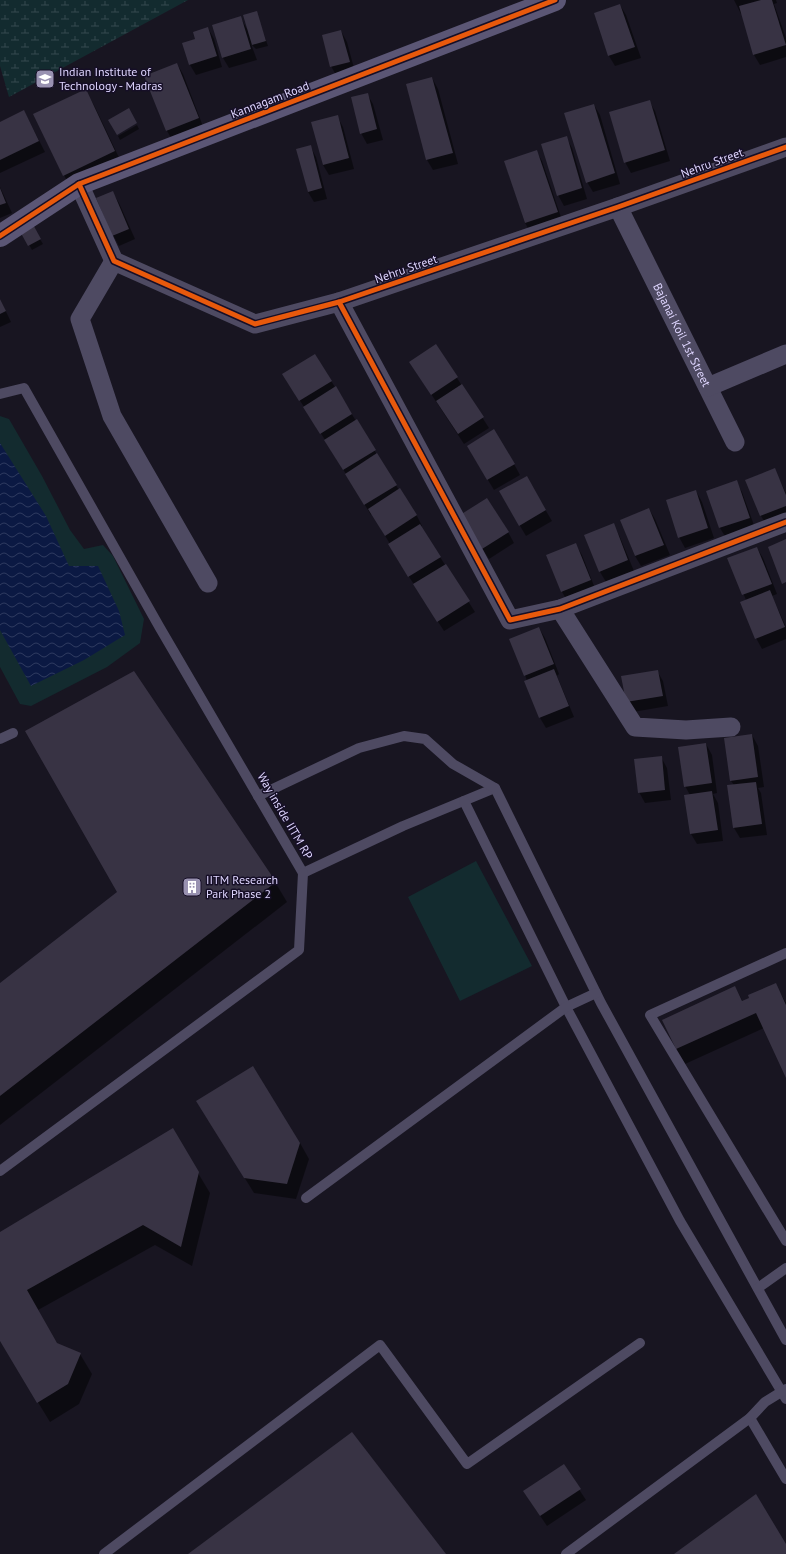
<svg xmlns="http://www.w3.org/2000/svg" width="786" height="1554" viewBox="0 0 786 1554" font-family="'PT Sans',sans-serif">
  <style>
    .wetland { fill: url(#wetland-marsh) }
    .green { fill: #132b2f }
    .water { fill: url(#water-waves) }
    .shadow { fill: #0007 }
    .building { fill: #383344 }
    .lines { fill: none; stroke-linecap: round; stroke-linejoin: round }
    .lane { stroke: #4e4a62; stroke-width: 10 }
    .street { stroke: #4e4a62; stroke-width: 19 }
    .secondary { stroke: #5b5675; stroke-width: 22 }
    .cycleway-casing { stroke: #160f27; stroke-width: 8 }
    .cycleway { stroke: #e8590c; stroke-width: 5 }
    .labels { text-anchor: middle; stroke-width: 3; stroke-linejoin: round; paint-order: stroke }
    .poi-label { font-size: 12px; fill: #dfd6ff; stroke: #160f27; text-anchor: start }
    .street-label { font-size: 12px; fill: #dfd6ff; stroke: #160f27 }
  </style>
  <defs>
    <pattern id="wetland-marsh" width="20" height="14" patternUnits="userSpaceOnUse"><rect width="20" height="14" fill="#132b2f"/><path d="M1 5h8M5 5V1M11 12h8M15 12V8" fill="none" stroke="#35494e"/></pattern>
    <pattern id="water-waves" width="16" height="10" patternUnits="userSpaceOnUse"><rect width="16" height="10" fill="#0b1943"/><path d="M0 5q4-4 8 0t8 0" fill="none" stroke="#2e3a5f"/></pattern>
  </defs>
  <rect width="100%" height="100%" fill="#181521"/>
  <polygon class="wetland" points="0,0 188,0 9,97 0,66"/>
  <g class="green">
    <polygon points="0,416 9,419 42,476 70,530 84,549 103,545 113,556 144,619 140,643 107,667 31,706 20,704 0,667"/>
    <polygon points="476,861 532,966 460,1001 408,897"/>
  </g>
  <polygon class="water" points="0,443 46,516 69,566 98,566 119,611 125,635 84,660 31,686 0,630"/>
  <g class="shadow">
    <polygon points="734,0 776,0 777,3 774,4 786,38 786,57 760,65 754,55 742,13 741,14"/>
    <polygon points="620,5 626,15 641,58 615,66 609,56 595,13"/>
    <polygon points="256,12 268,46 256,49 251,44 257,60 229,68 223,58 213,26 240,17 247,29"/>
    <polygon points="208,28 214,39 222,67 196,75 190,65 183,44 196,39"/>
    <polygon points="341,31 347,42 355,72 337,77 331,66"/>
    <polygon points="177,64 183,74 204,129 173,141 167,131"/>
    <polygon points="432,78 438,89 458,164 433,170 427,160"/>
    <polygon points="85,90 94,105 123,166 72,191 64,175"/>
    <polygon points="367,94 373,104 383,140 367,144 361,133"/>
    <polygon points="649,101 655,111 670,161 631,173 625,162"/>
    <polygon points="594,105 600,115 620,184 593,192 587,182"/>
    <polygon points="24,111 45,152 0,173 0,123"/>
    <polygon points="337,116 343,127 354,169 329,175 323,165"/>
    <polygon points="137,125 139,129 120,140 118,136"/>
    <polygon points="566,137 572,148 587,199 564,206 558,195"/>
    <polygon points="310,146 316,157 327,199 314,202 308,192"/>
    <polygon points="536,151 542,161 563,223 531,233 525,223 505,162"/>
    <polygon points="0,187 12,213 0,218"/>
    <polygon points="113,193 119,203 135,239 119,246 113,235"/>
    <polygon points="29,221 43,244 32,250 19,227"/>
    <polygon points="0,299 11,322 0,327"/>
    <polygon points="315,355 399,490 400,490 417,516 422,526 421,527 475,612 444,631 395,555 390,544 372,514 371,515 327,443 290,385"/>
    <polygon points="410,362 457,378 489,428 464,444"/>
    <polygon points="474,457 514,464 520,475 494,490"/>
    <polygon points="774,469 786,493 786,519 767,526 761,516 747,480"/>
    <polygon points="526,477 552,521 526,536 500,492"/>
    <polygon points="736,482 742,492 755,528 726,538 720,528 707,492"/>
    <polygon points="696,491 702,502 714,538 685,548 679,537"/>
    <polygon points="649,509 655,519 670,555 641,566 635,556 621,520"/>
    <polygon points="613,525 619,535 634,571 606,582 600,572"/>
    <polygon points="468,526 508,532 514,543 489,559"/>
    <polygon points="576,545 582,555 596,591 568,602 562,592"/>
    <polygon points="757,548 763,558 777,594 772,596 786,627 786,639 762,649 756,638 746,600 729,559"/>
    <polygon points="539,628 545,638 559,674 557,676 574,717 546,728 540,718 525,675"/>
    <polygon points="657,671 663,681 668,706 633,712 626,702"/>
    <polygon points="752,735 758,746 764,787 758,788 761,793 767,835 740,838 734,828 729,786 734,785 731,781"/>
    <polygon points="706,744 712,755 717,793 713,794 718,803 723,841 697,844 691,834 690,795 685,786"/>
    <polygon points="661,757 667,768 671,800 645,803 639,792"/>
    <polygon points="275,882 287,902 0,1125 0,984"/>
    <polygon points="775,984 786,1003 786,1075 764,1028 685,1064 676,1048 735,987 743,1002"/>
    <polygon points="207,1117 300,1143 309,1159 296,1199 254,1193"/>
    <polygon points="198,1173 210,1193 192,1266 155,1245 38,1310 56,1344 80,1354 92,1374 79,1404 50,1422 0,1340 0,1233"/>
    <polygon points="563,1465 586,1500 547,1526 530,1501"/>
  </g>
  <g class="building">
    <polygon points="761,0 772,0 786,45 753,55 739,6"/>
    <polygon points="620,4 635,47 608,56 594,13"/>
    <polygon points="257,11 266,41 252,45 243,15"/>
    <polygon points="241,16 251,49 222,58 212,25"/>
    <polygon points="208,27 217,56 189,65 182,43 195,39 193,32"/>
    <polygon points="341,30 350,62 330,67 322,35"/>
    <polygon points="177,63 199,118 166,131 144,76"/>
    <polygon points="432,77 453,153 426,160 406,84"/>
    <polygon points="86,89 115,151 63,176 33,114"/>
    <polygon points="368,93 377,129 360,134 351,97"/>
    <polygon points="650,100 665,150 624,163 609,112"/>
    <polygon points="594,104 615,173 586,183 564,113"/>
    <polygon points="129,108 137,123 117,135 108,120"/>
    <polygon points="24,110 39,141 0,160 0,122"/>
    <polygon points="338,115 349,158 323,165 311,122"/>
    <polygon points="567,136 582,188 557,196 541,144"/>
    <polygon points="311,145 322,188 308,192 296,149"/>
    <polygon points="537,150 558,212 525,223 504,161"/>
    <polygon points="0,188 6,203 0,205"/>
    <polygon points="113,191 129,229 112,236 96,198"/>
    <polygon points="30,219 41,239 28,246 17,226"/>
    <polygon points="0,299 6,311 0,314"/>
    <polygon points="436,344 458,377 431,395 409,362"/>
    <polygon points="315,354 332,381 299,401 282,374"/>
    <polygon points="462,384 484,417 458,434 436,401"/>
    <polygon points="336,386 352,414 320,434 303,407"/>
    <polygon points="357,419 376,450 343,470 324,440"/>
    <polygon points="494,429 515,464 487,480 467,446"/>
    <polygon points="377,453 397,485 364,505 345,474"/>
    <polygon points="775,468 786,495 786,506 760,516 745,480"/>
    <polygon points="527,476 546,510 519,526 499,491"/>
    <polygon points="737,480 750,518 719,528 706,491"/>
    <polygon points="400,488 417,515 385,536 368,509"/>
    <polygon points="696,490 708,528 678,538 666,500"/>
    <polygon points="487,498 509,532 482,549 460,515"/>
    <polygon points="649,508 664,545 635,556 620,520"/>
    <polygon points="614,523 628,560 599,572 584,535"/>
    <polygon points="420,524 441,557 408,577 388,544"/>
    <polygon points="786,539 786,582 782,584 768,547"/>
    <polygon points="576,543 591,580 561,592 546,555"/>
    <polygon points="757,547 772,584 742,595 727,558"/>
    <polygon points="446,564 470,601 437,622 413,584"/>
    <polygon points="770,590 785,627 755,639 740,602"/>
    <polygon points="539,627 554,664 524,676 509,639"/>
    <polygon points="554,669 569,706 539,718 524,681"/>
    <polygon points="658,670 663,696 626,702 621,676"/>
    <polygon points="134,671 276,882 0,1096 0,983 117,892 25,731"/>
    <polygon points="752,734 758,777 730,781 724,738"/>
    <polygon points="706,743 712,783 684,787 678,747"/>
    <polygon points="662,756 665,790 638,793 634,759"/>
    <polygon points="756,782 762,824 733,828 727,785"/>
    <polygon points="712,791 718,830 690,834 684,795"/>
    <polygon points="776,983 786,1005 786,1078 756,1013 676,1049 662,1020 735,986 742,1001 749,998 748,995"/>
    <polygon points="253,1066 300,1143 287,1184 244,1178 196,1101"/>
    <polygon points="173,1128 199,1172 181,1247 143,1225 27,1290 57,1343 81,1353 68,1384 37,1403 0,1341 0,1232"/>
    <polygon points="352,1432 446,1554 188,1554"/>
    <polygon points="564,1464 581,1489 540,1516 523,1491"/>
    <polygon points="756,1494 786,1544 786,1554 674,1554"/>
  </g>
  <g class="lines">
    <g class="lane">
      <polyline points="0,394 24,388 160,628 303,873 403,826 495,788"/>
      <polyline points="0,739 13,733"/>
      <polyline points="258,796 359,748 404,736 425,739 453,764 495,788 601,1003 786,1340"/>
      <polyline points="464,801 566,1007 680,1221 786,1399"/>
      <polyline points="786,953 650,1015 786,1241"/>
      <polyline points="0,1171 299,950 303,873"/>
      <polyline points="306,1198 566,1007 596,993"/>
      <polyline points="758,1288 786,1268"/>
      <polyline points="750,1418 786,1479"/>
      <polyline points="104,1554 380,1345 467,1464 640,1343"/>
      <polyline points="566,1554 750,1418 765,1402 786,1389"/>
    </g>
    <g class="street">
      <polyline points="79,184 114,261 255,324 339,302 618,207 786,147"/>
      <path id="s1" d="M618 207 735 442"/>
      <polyline points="114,261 80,319 112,416 208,583"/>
      <polyline points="339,302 510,620 560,609 786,522"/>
      <polyline points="708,387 786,354"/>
      <polyline points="560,609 635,727 686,730 731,727"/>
    </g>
    <polyline class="secondary" points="0,236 79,184 555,0"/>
    <g class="cycleway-casing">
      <g id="cycleway">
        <polyline points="79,184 114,261 255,324 339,302 618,207 786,147"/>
        <polyline points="0,236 79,184 555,0"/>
        <polyline points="339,302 510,620 560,609 786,522"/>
      </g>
    </g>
    <use href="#cycleway" class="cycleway"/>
  </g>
  <defs>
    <g id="university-square" transform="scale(1)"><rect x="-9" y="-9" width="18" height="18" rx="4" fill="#9992b1" stroke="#160f27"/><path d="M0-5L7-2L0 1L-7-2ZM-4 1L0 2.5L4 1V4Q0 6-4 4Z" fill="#fff"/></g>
    <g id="building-square" transform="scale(1)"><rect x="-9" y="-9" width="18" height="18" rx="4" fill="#9992b1" stroke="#160f27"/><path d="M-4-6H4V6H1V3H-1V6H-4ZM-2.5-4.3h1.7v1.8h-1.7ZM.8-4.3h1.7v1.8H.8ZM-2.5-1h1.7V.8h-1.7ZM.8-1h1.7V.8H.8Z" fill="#fff"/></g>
  </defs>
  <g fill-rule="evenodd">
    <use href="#university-square" x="45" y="79"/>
    <use href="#building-square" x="192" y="887"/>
  </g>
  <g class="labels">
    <g class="poi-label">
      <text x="59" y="76">Indian Institute of<tspan x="59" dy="14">Technology - Madras</tspan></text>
      <text x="206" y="884">IITM Research<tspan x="206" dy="14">Park Phase 2</tspan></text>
    </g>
    <g class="street-label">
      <text transform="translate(270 100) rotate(-21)" y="4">Kannagam Road</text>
      <text transform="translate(712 163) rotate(-20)" y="4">Nehru Street</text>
      <text transform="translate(406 269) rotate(-19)" y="4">Nehru Street</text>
      <text dy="4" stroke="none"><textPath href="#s1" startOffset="143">Bajanai Koil 1st Street</textPath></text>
      <text transform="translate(285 816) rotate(60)" y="4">Way inside IITM RP</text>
    </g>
  </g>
</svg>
